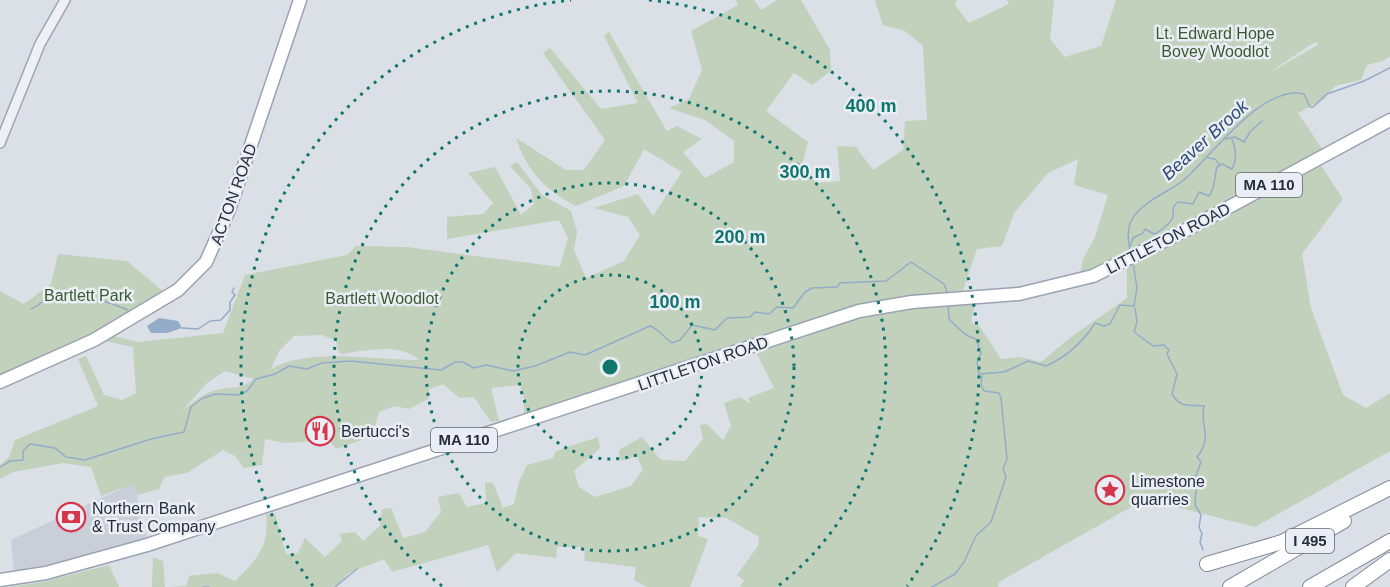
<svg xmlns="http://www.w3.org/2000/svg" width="1390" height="587" viewBox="0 0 1390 587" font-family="Arial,sans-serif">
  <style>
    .built { fill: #c9ced9 }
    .green { fill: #c1d1bb; fill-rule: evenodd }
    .water { fill: #93adc9 }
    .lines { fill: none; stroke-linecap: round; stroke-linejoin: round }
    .stream { stroke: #93adc9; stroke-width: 1.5 }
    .minor-casing { stroke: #a0a6b0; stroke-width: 12 }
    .major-casing { stroke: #9aa3b3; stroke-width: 15 }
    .highway-casing { stroke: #828c9e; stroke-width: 16 }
    .minor { stroke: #eef0f5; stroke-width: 9 }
    .major { stroke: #fff; stroke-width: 12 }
    .highway { stroke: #fff; stroke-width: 14 }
    .ring { fill: none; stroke: #0f766e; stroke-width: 3; stroke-dasharray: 3 6 }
    .labels { text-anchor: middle; stroke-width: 5; stroke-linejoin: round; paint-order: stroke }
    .shield { fill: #eaeef4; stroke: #5f6774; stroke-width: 1.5 }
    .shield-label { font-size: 15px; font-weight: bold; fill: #242d3d }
    .park-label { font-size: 16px; fill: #385a31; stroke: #eaeef4 }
    .street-label { font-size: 16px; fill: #242d3d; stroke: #eaeef4 }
    .poi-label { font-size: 16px; fill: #242d3d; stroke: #eaeef4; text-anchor: start }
    .water-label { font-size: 18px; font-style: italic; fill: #2c4b73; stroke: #eaeef4 }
    .centre { fill: #0f766e; stroke: #eaeef4; stroke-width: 3 }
    .ring-label { font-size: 18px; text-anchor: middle; font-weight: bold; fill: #0f766e; stroke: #eaeef4; stroke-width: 5; stroke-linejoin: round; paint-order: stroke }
  </style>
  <rect width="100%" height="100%" fill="#dbdfe6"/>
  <polygon class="built" points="136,482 138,507 147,538 81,558 14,572 11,540"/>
  <g class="green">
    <path d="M736 0H754L761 10 777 0H801L830 50 831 71 812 85 794 73 766 111 808 142 802 165 817 183 840 181 837 146 856 147 873 170 903 150 905 121 927 120 923 46 905 31 883 25 875 1 878 0H957L955 5 969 23 1009 4 1007 0H1054L1050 39 1065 57 1101 46 1116 0H1390V56L1383 61 1367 65 1361 80 1335 86 1324 99 1298 113 1323 150 1079 281 1083 259 1095 237 1108 195 1074 185 1078 159 1048 173 1014 213 1002 246 977 249 960 299 911 302 524 416V398L520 385 491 388 499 421 491 422 474 397 460 398 443 384 429 389 428 399 409 409 395 406 379 412 372 436 336 449 329 440 285 443 265 439 262 465 244 468 235 456 223 450 187 473 164 477 159 489 138 495 133 484 101 496 91 467 63 463 13 472 0 479V465L9 457 15 440 98 406 78 359 86 356 104 395 122 400 136 393 133 347 105 341 113 336 139 342 223 333 245 275 347 255 356 246 407 247 560 267 568 238 559 220 447 239V217L483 214 493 203 468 173 495 167 521 215 534 204 531 189 510 166 517 162 542 195 571 211 577 232 574 250 586 278 624 261 640 235 628 217 594 208 638 194 653 216 682 172 644 149 624 186 576 206C546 190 527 172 516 138L566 170H584L605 140 543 53 550 48 601 109 638 103 604 36 609 32 667 131 677 126 702 139 683 152 705 178 734 162V141L705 120 669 108 689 99 702 70 691 31 738 5ZM1315 42 1319 44 1273 71V70ZM322 335 335 340 340 354C365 351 399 342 419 360 375 360 310 347 271 369L279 351 294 336ZM225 371 254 379C236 392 231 385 213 391 200 395 192 403 182 411L207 383Z"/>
    <path d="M1320 164 1343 199 1302 254 1311 308 1343 395 1366 408 1390 393V451L1255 527 1145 499 999 582 998 587H740L744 581 737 575 758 546 759 537 727 518 699 517 698 536 708 539 690 587H647L634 580 636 567 585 561 584 547H557L556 558 516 553 497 572 488 545 392 572 384 559 349 573 336 587H170L186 586 189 576 217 573 235 581C257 559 270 547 266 514H275L286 554 298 553 305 538 325 557 342 541 340 534 355 532 363 541 380 526 382 509 391 508 403 538 425 532 441 512 438 497 459 493 467 507 486 503 485 482 493 483 503 508 514 504 519 482 527 465 553 458 556 451 598 437 600 448 574 471 579 487 595 497 631 486 643 470 637 456 620 461 619 450 642 437 661 460 685 461 703 439 700 425 707 424 723 440 731 426 724 403 740 397 751 404 748 398 774 388 756 352 860 317 910 307 976 302 971 320 974 325 978 324 1001 359 1019 357 1041 362 1071 337 1127 298V265L1138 263Z"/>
    <polygon points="58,254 127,261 164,292 103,330 0,377 0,291 24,304 51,284"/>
    <polygon points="153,557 163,561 165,587 152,587"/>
    <polygon points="109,565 119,587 7,587 43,582"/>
  </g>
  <polygon class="water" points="159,318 178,321 182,328 167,333 151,333 147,326"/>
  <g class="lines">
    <g class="stream">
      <polyline points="1225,139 1235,137 1244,142 1250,132 1262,121"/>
      <polyline points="1208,158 1215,159 1219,164"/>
      <path d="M1130 246 1133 238 1143 233 1145 229 1154 234C1159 232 1173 222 1173 216 1174 208 1171 208 1178 202L1193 204 1199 192 1209 196C1216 186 1214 177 1217 167L1222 164 1232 169C1237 160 1236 148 1232 139"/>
      <path d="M1130 251C1128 239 1126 227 1134 216 1148 198 1170 192 1186 178 1214 153 1263 84 1304 94L1310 107H1313L1327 94 1364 81 1390 68"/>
      <path d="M948 304 949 319C958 327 965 337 976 339L981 353 977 362 979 374 1004 372 1028 361 1046 366C1066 357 1083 342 1095 323L1104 326 1110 324 1120 305 1134 306 1137 288 1133 262"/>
      <path d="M1135 308 1137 322 1134 332 1153 346 1164 345 1169 350 1167 354 1177 374 1172 394C1181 409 1189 404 1204 406 1199 427 1214 436 1197 457L1201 462 1196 476H1192L1193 486 1196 490 1195 505 1201 515 1199 527 1202 534 1200 542 1203 550"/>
      <path d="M31 309C38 307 42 300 50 297 62 291 79 288 89 298 104 300 115 305 128 310"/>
      <polyline points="182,328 198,329 210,321 221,320 230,310 230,302 235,295 232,292 234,288"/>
      <path d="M0 467 10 461 23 460V451L30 444 55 448 66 457 85 460 151 439 184 432 191 407 203 398 216 394 238 395 247 391 256 379 275 374 289 366 307 369 322 363 351 361 441 370 455 362H463L474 368 486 365 513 371 535 366 570 352 585 355 650 326C659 329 663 337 672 343L680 340 692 325 715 330 727 318 750 317 755 312 769 314 777 307 793 308 805 292 812 288 837 287 840 283 886 281 911 262 944 284 948 294"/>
      <polyline points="203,587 209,587"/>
      <polyline points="335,587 357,569"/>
      <polyline points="932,587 955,574 964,562 976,536 991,522 1006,477 1003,469 1007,459 1001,398 999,393 984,391 981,385 982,376"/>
    </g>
    <g class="minor-casing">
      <polyline id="minor" points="0,143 40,44 65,0"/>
    </g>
    <g class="major-casing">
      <g id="major">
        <polyline points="0,382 94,340 178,290 206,262 229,210 300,0"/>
        <polyline points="0,580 46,573 147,545 859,311 912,302 1019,294 1093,276 1192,227 1390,120"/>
      </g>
    </g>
    <g class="highway-casing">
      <g id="highway">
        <polyline points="1207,564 1282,542 1390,488"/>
        <polyline points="1230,587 1344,521"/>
        <polyline points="1310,587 1390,541"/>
        <polyline points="1353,587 1390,560"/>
      </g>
    </g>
    <use href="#minor" class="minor"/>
    <use href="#major" class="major"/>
    <use href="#highway" class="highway"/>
  </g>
  <g class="ring">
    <circle cx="610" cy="367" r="92"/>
    <circle cx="610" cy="367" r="184"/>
    <path d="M442 586A276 276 0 1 1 778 586"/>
    <path d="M313 586A369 369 0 0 1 571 0M649 0A369 369 0 0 1 907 586"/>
  </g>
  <defs>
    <g id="restaurant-ring" transform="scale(1.5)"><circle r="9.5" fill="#eaeef4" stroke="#d5364c" stroke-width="1.5"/><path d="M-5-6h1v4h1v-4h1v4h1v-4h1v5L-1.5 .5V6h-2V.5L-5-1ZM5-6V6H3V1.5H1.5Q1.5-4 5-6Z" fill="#d5364c"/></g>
    <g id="sight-ring" transform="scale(1.5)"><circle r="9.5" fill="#eaeef4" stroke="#d5364c" stroke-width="1.5"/><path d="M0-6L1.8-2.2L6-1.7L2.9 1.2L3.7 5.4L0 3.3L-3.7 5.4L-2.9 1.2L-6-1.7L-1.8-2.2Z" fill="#d5364c"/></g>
    <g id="bank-ring" transform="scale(1.5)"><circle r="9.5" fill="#eaeef4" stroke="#d5364c" stroke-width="1.5"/><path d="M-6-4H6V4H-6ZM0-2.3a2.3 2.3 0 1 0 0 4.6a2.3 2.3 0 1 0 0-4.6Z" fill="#d5364c"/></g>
  </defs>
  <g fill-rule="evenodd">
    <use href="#restaurant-ring" x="320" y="431"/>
    <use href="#sight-ring" x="1110" y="490"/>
    <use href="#bank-ring" x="71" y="517"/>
  </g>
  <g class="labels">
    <g class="shield">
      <rect x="1236" y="173" width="66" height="24" rx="4.5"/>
      <rect x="431" y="428" width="66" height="24" rx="4.5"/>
      <rect x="1286" y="529" width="48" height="24" rx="4.5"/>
    </g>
    <g class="shield-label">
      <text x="1269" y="190">MA 110</text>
      <text x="464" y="445">MA 110</text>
      <text x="1310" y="546">I 495</text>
    </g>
    <g class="park-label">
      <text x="1215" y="39">Lt. Edward Hope<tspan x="1215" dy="18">Bovey Woodlot</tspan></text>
      <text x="88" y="301">Bartlett Park</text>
      <text x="382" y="304">Bartlett Woodlot</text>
    </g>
    <g class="street-label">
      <text transform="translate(233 194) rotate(-70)" y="6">ACTON ROAD</text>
      <text transform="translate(1168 238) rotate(-27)" y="6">LITTLETON ROAD</text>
      <text transform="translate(703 363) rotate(-19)" y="6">LITTLETON ROAD</text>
    </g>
    <g class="poi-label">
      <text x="341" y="437">Bertucci's</text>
      <text x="1131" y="487">Limestone<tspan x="1131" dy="18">quarries</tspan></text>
      <text x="92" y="514">Northern Bank<tspan x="92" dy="18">&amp; Trust Company</tspan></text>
    </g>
    <g class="water-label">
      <text transform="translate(1205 140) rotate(-42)" y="6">Beaver Brook</text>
    </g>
  </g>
  <circle cx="610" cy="367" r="9" class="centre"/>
  <g class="ring-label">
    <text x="871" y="112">400 m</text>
    <text x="805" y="178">300 m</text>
    <text x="740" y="243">200 m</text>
    <text x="675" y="308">100 m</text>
  </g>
</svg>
